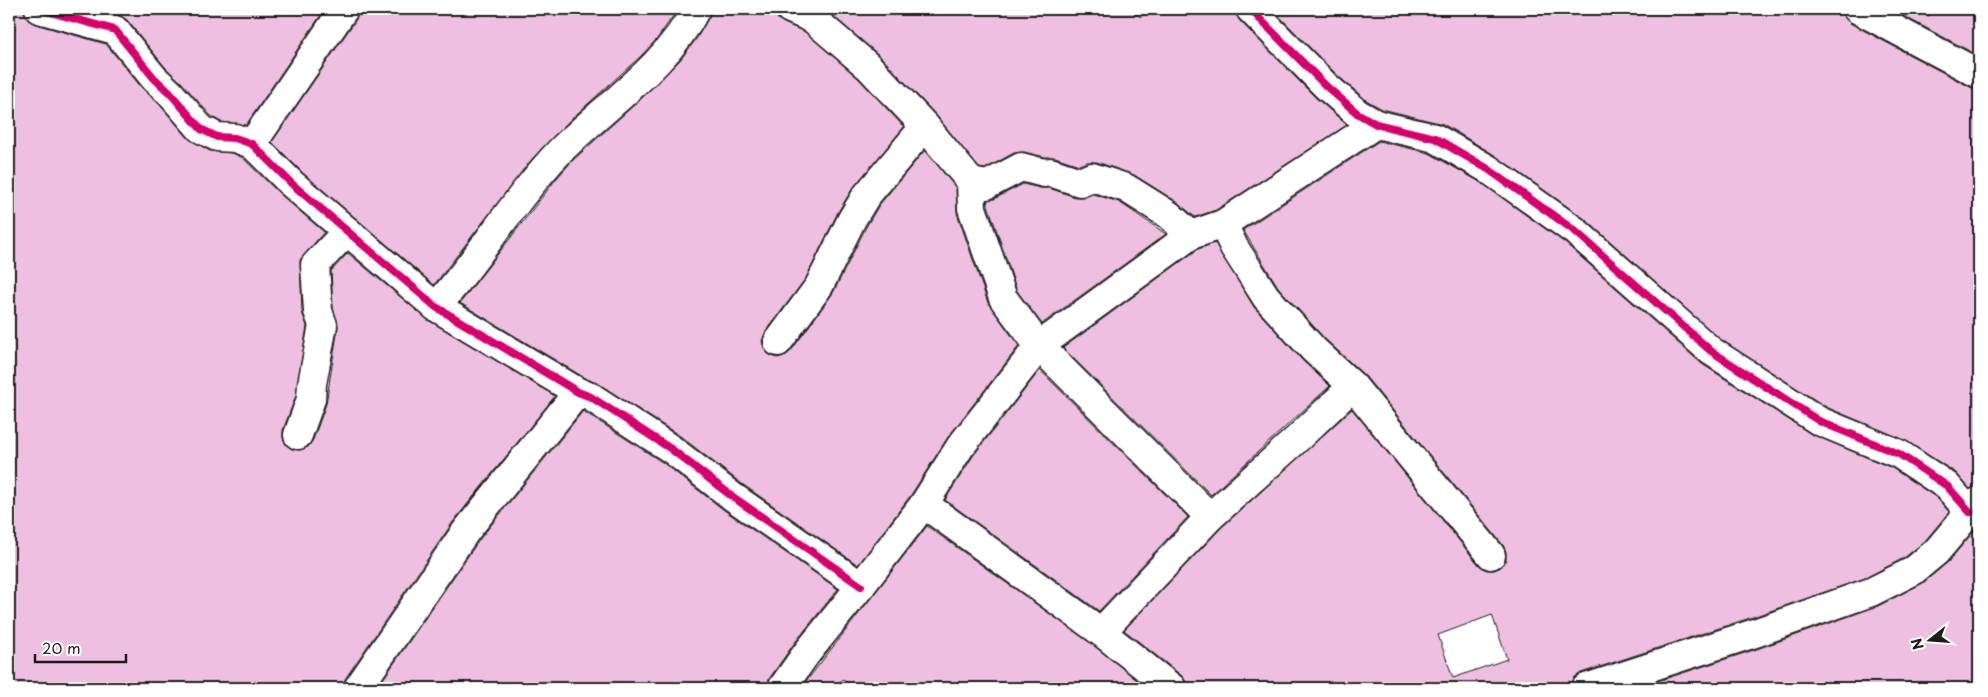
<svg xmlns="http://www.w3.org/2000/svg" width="1988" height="697" viewBox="0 0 1988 697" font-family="'Playpen Sans',sans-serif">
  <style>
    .building { fill: #eebfe1; stroke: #1c1c1c; fill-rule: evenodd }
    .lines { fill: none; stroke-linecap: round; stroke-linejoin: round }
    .minor-casing { stroke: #1c1c1c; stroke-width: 31 }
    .minor { stroke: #fff; stroke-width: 28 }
    .cycleway-casing { stroke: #fff; stroke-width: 11 }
    .cycleway { stroke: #d6006c; stroke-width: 8 }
  </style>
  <rect width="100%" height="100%" fill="#fff"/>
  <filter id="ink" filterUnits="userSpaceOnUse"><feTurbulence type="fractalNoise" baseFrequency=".02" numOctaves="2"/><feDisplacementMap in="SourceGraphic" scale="10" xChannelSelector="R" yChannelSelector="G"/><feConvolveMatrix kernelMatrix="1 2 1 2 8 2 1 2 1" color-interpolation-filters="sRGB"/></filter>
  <g filter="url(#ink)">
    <g class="building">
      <polygon points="9,9 24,9 28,20 35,24 106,44 142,88 159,104 189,139 210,151 232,153 243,158 281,195 324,232 300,260 302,312 307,326 296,396 283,430 283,438 286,445 292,449 300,450 308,447 313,440 326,404 338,327 333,308 331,271 348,253 428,320 555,396 453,522 345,679 343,688 9,688"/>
      <polygon points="97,9 325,9 246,125 221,122 211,116 182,83 165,67 127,20 119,15"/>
      <polygon points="359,9 678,9 657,39 641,56 568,122 533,158 434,285 303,173 272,142 357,18"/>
      <polygon points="712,9 775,9 778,19 784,23 805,32 858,78 904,127 853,188 838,212 806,278 765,333 762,341 764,348 768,354 777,358 785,356 791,351 833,293 866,227 879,205 925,150 956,188 957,213 988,303 1019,346 948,437 911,495 858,565 742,484 680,436 599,384 585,378 460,303 556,179 572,161 645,95 680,60 697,38 709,17"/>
      <polygon points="825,9 1129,9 1141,17 1148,9 1235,9 1239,20 1315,97 1347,125 1216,210 1195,217 1177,202 1134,175 1097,162 1087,162 1079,165 1055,157 1045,157 1024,152 1014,153 985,169 979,168 936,115 880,56"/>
      <polygon points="1272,9 1842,9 1844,17 1850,23 1972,88 1979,90 1979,486 1970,489 1956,473 1905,440 1826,407 1720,339 1585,219 1496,156 1443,124 1382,109 1366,100 1337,75"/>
      <polygon points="1890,9 1915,9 1929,16 1933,9 1979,9 1979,56"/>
      <path d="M1379 141 1429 153 1480 182 1565 243 1702 364 1811 434 1892 468 1937 498 1949 512 1925 541 1904 558 1865 578 1747 619 1581 673 1574 678 1571 688H1187L1186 682 1182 676 1124 630 1221 528 1352 409 1479 565 1486 570H1494L1501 567 1506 560V552L1503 545 1365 376 1325 339 1278 287 1243 230ZM1492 615 1507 659 1453 678 1438 635Z"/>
      <polygon points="1023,184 1040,188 1049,188 1075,197 1085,197 1093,194 1119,202 1166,234 1042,324 1017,291 988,205 987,200 994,199"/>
      <polygon points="1215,243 1254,307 1302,360 1330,386 1211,495 1063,348 1198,249"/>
      <polygon points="1040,370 1188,517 1099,611 945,500 973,456"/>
      <polygon points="583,411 662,462 724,510 838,589 793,645 769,679 767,688 377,688 479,540"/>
      <polygon points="1979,525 1979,688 1636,688 1757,649 1878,606 1923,583 1948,562"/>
      <polygon points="927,526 1092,644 1147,688 854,688 842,679 835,688 801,688"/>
    </g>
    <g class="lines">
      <g class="minor-casing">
        <g id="minor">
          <polyline points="39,9 115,30 154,78 170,93 201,129 217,137 235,138 252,144 292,184 436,307 578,392 591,397 671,449 733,497 861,586"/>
          <polyline points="790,9 813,19 869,67 925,126 971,182 972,208 1003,298 1039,346 1210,517"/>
          <polyline points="1250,9 1326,86 1357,113 1376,124 1435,138 1488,169 1575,231 1711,351 1819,421 1899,454 1947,486 1970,512"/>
          <polyline points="1857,9 1979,74"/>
          <polyline points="252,144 344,9"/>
          <polyline points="971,182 987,185 1021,167 1044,173 1050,172 1080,182 1092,177 1126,188 1169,215 1191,235"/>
          <polyline points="1223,224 1234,247 1266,297 1314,350 1353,386 1491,555"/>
          <path d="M436 307C480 257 515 198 561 150 607 104 666 67 696 9"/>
          <polyline points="778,342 819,286 852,219 866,196 925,126"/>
          <polyline points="298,435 311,399 312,384 323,325 318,311 315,265 347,231"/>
          <polyline points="924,504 1101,632 1172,688"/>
          <polyline points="1101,632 1210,517 1297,439 1353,386"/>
          <polyline points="358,688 466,531 578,392"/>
          <polyline points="782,688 806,654 861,586 924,504 960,447 1039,346 1191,235 1223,224 1376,124"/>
          <polyline points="1586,688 1752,634 1871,592 1913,571 1936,552 1979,501"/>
        </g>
      </g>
      <use href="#minor" class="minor"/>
      <g class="cycleway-casing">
        <g id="cycleway">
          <polyline points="39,9 115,30 154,78 170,93 201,129 217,137 235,138 252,144 292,184 436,307 578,392 591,397 671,449 733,497 861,586"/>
          <polyline points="1250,9 1326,86 1357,113 1376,124 1435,138 1488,169 1575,231 1711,351 1819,421 1899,454 1947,486 1970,512"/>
        </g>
      </g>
      <use href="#cycleway" class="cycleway"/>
    </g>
  </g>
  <rect width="1988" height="697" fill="none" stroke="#fff" stroke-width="30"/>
  <rect x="15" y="15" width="1958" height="667" fill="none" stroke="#1c1c1c" stroke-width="2" filter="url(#ink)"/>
  <g transform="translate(1930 640) rotate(253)" stroke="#ffffff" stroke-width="4" paint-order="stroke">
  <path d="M0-4L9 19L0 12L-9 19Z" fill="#1c1c1c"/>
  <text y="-8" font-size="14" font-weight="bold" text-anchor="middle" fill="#1c1c1c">N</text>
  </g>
  <path d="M35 654v8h91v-8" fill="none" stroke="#1c1c1c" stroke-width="2.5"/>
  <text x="42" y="654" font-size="15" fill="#1c1c1c" stroke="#ffffff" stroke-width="4" paint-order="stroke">20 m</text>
</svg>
